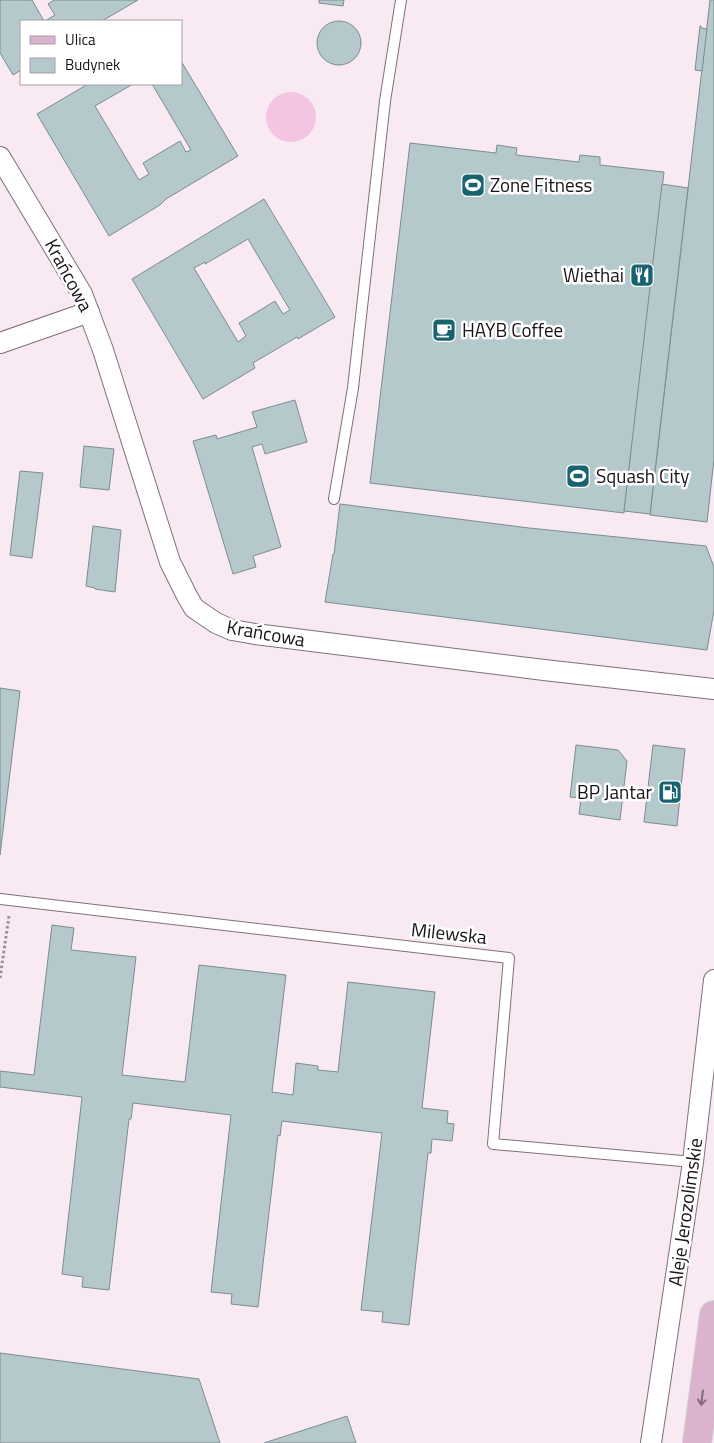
<svg xmlns="http://www.w3.org/2000/svg" width="714" height="1443" viewBox="0 0 714 1443" font-family="'Titillium Web',sans-serif">
  <style>
    .green { fill: #f3c5e2 }
    .building { fill: #b5c8cc; stroke: #7b8d91; fill-rule: evenodd }
    .lines { fill: none; stroke-linecap: round; stroke-linejoin: round }
    .service-casing { stroke: #7e7078; stroke-width: 12 }
    .minor-casing { stroke: #7e7078; stroke-width: 22 }
    .primary-casing { stroke: #d1d0d0; stroke-width: 30 }
    .path { stroke: #9a8e95; stroke-width: 3; stroke-dasharray: 2.5 2.5; stroke-linecap: butt }
    .service { stroke: #fff; stroke-width: 10 }
    .minor { stroke: #fff; stroke-width: 20 }
    .primary { stroke: #dcb3ce; stroke-width: 28 }
    .oneway { stroke: #846b7b }
    .labels { text-anchor: middle; stroke-width: 5; stroke-linejoin: round; paint-order: stroke }
    .poi-label { font-size: 19px; fill: #181216; stroke: #fff; text-anchor: start }
    .street-label { font-size: 19px; fill: #181216; stroke: #fff }
  </style>
  <rect width="100%" height="100%" fill="#f9e9f3"/>
  <circle class="green" cx="291" cy="117" r="25"/>
  <g class="building">
    <polygon points="0,0 32,0 44,21 21,21 21,70 13,75 0,53"/>
    <polygon points="54,0 138,0 102,21 45,21 55,15 48,4"/>
    <polygon points="319,0 344,0 343,6 319,3"/>
    <polygon points="710,0 714,0 714,459 707,522 650,515"/>
    <circle cx="339" cy="43" r="22"/>
    <polygon points="700,26 701,26 701,28 707,29 702,71 695,70"/>
    <polygon points="181,61 238,156 166,199 160,205 109,236 37,114 88,84 133,84 95,106 139,180 149,174 143,163 180,141 186,152 191,150 152,84 181,84"/>
    <polygon points="410,143 496,153 497,145 517,148 516,155 579,162 580,155 600,157 600,165 664,172 624,513 370,483"/>
    <polygon points="662,184 688,188 650,514 624,511"/>
    <path d="M264 199 335 317 298 339 297 337 253 363 255 368 203 399 132 279ZM248 239 290 310 283 314 275 301 239 323 246 336 238 342 194 268 205 262V264Z"/>
    <polygon points="295,400 307,442 265,454 262,444 252,447 281,547 253,556 256,567 233,574 193,441 216,435 217,439 257,427 252,412"/>
    <polygon points="84,446 114,449 109,490 80,487"/>
    <polygon points="20,471 43,473 32,558 10,555"/>
    <polygon points="340,504 529,528 706,546 714,567 714,610 707,650 325,602 333,554 334,554"/>
    <polygon points="93,526 121,530 115,592 95,589 95,588 86,586"/>
    <polygon points="0,688 20,691 0,855"/>
    <polygon points="576,745 618,750 627,761 620,820 579,814 581,798 570,797"/>
    <polygon points="653,745 685,749 677,826 644,822"/>
    <polygon points="52,925 74,928 71,950 136,957 122,1075 185,1082 199,965 286,975 272,1092 293,1095 296,1063 318,1066 318,1070 338,1072 348,982 435,992 422,1108 448,1111 447,1123 454,1124 452,1141 432,1139 431,1153 428,1153 409,1325 382,1322 383,1312 361,1310 382,1133 282,1121 280,1136 278,1135 258,1307 231,1304 232,1294 211,1292 231,1115 133,1103 131,1119 129,1119 109,1290 82,1287 83,1277 62,1274 82,1097 0,1087 0,1071 34,1075"/>
    <polygon points="0,1353 199,1379 220,1443 0,1443"/>
    <polygon points="347,1416 356,1443 264,1443"/>
  </g>
  <g class="lines">
    <g class="service-casing">
      <g id="service">
        <polyline points="334,499 353,388 385,101 401,0"/>
        <polyline points="0,899 509,958 493,1144 693,1162"/>
      </g>
    </g>
    <g class="minor-casing">
      <g id="minor">
        <polyline points="0,157 82,294 103,350 170,562 187,596 194,608 216,623 232,630 255,634 544,670 714,689"/>
        <polyline points="0,343 89,312"/>
        <polyline points="651,1443 693,1162 714,980"/>
      </g>
    </g>
    <g class="primary-casing">
      <polyline id="primary" points="697,1443 714,1315"/>
    </g>
    <polyline class="path" points="0,978 9,916"/>
    <use href="#service" class="service"/>
    <use href="#minor" class="minor"/>
    <use href="#primary" class="primary"/>
  </g>
  <defs><path id="oneway-shaft" d="M-6 0H5M1.5-3L5.5 0L1.5 3" fill="none" stroke-width="1.6" stroke-linecap="round" stroke-linejoin="round" transform="scale(1.25)"/></defs>
  <use class="oneway" href="#oneway-shaft" transform="translate(702 1398) rotate(97)"/>
  <defs>
    <g id="stadium-square" transform="scale(1.25)"><rect x="-9" y="-9" width="18" height="18" rx="4" fill="#18636f" stroke="#fff"/><path d="M0-5a6.5 5 0 1 0 0 10a6.5 5 0 1 0 0-10ZM-3.5-1.8h7v3.6h-7Z" fill="#fff"/></g>
    <g id="restaurant-square" transform="scale(1.25)"><rect x="-9" y="-9" width="18" height="18" rx="4" fill="#18636f" stroke="#fff"/><path d="M-5-6h1v4h1v-4h1v4h1v-4h1v5L-1.5 .5V6h-2V.5L-5-1ZM5-6V6H3V1.5H1.5Q1.5-4 5-6Z" fill="#fff"/></g>
    <g id="cafe-square" transform="scale(1.25)"><rect x="-9" y="-9" width="18" height="18" rx="4" fill="#18636f" stroke="#fff"/><path d="M-5.5-4.5H6V0H3Q3 3.5 0 3.5H-2.5Q-5.5 3.5-5.5 0ZM3-3.2v2h1.7v-2ZM-6 4.5H4V6H-6Z" fill="#fff"/></g>
    <g id="fuel-square" transform="scale(1.25)"><rect x="-9" y="-9" width="18" height="18" rx="4" fill="#18636f" stroke="#fff"/><path d="M-5.5-6h7V0h2V4h1.3V-2.5L3-4.5l.8-.8L6-3V5H2.5V1h-1V6h-7ZM-4.2-4.7v3.2H.2V-4.7Z" fill="#fff"/></g>
  </defs>
  <g fill-rule="evenodd">
    <use href="#stadium-square" x="473" y="185"/>
    <use href="#restaurant-square" x="642" y="275"/>
    <use href="#cafe-square" x="444" y="330"/>
    <use href="#stadium-square" x="578" y="476"/>
    <use href="#fuel-square" x="670" y="792"/>
  </g>
  <g class="labels">
    <g class="poi-label">
      <text x="490" y="192">Zone Fitness</text>
      <text x="624" y="282" text-anchor="end">Wiethai</text>
      <text x="462" y="337">HAYB Coffee</text>
      <text x="596" y="483">Squash City</text>
      <text x="652" y="799" text-anchor="end">BP Jantar</text>
    </g>
    <g class="street-label">
      <text transform="translate(69 275) rotate(62)" y="7">Krańcowa</text>
      <text transform="translate(266 633) rotate(10)" y="7">Krańcowa</text>
      <text transform="translate(449 933) rotate(6)" y="7">Milewska</text>
      <text transform="translate(685 1212) rotate(-82)" y="7">Aleje Jerozolimskie</text>
    </g>
  </g>
  <rect x="20" y="20" width="162" height="65" fill="#ffffff" stroke="#a3a0a2"/>
  <rect x="30" y="36" width="25" height="8" fill="#dcb3ce" stroke="#a3a0a2"/>
  <text x="65" y="45" font-size="15" fill="#181216">Ulica</text>
  <rect x="30" y="58" width="25" height="15" fill="#b5c8cc" stroke="#a3a0a2"/>
  <text x="65" y="70" font-size="15" fill="#181216">Budynek</text>
</svg>
